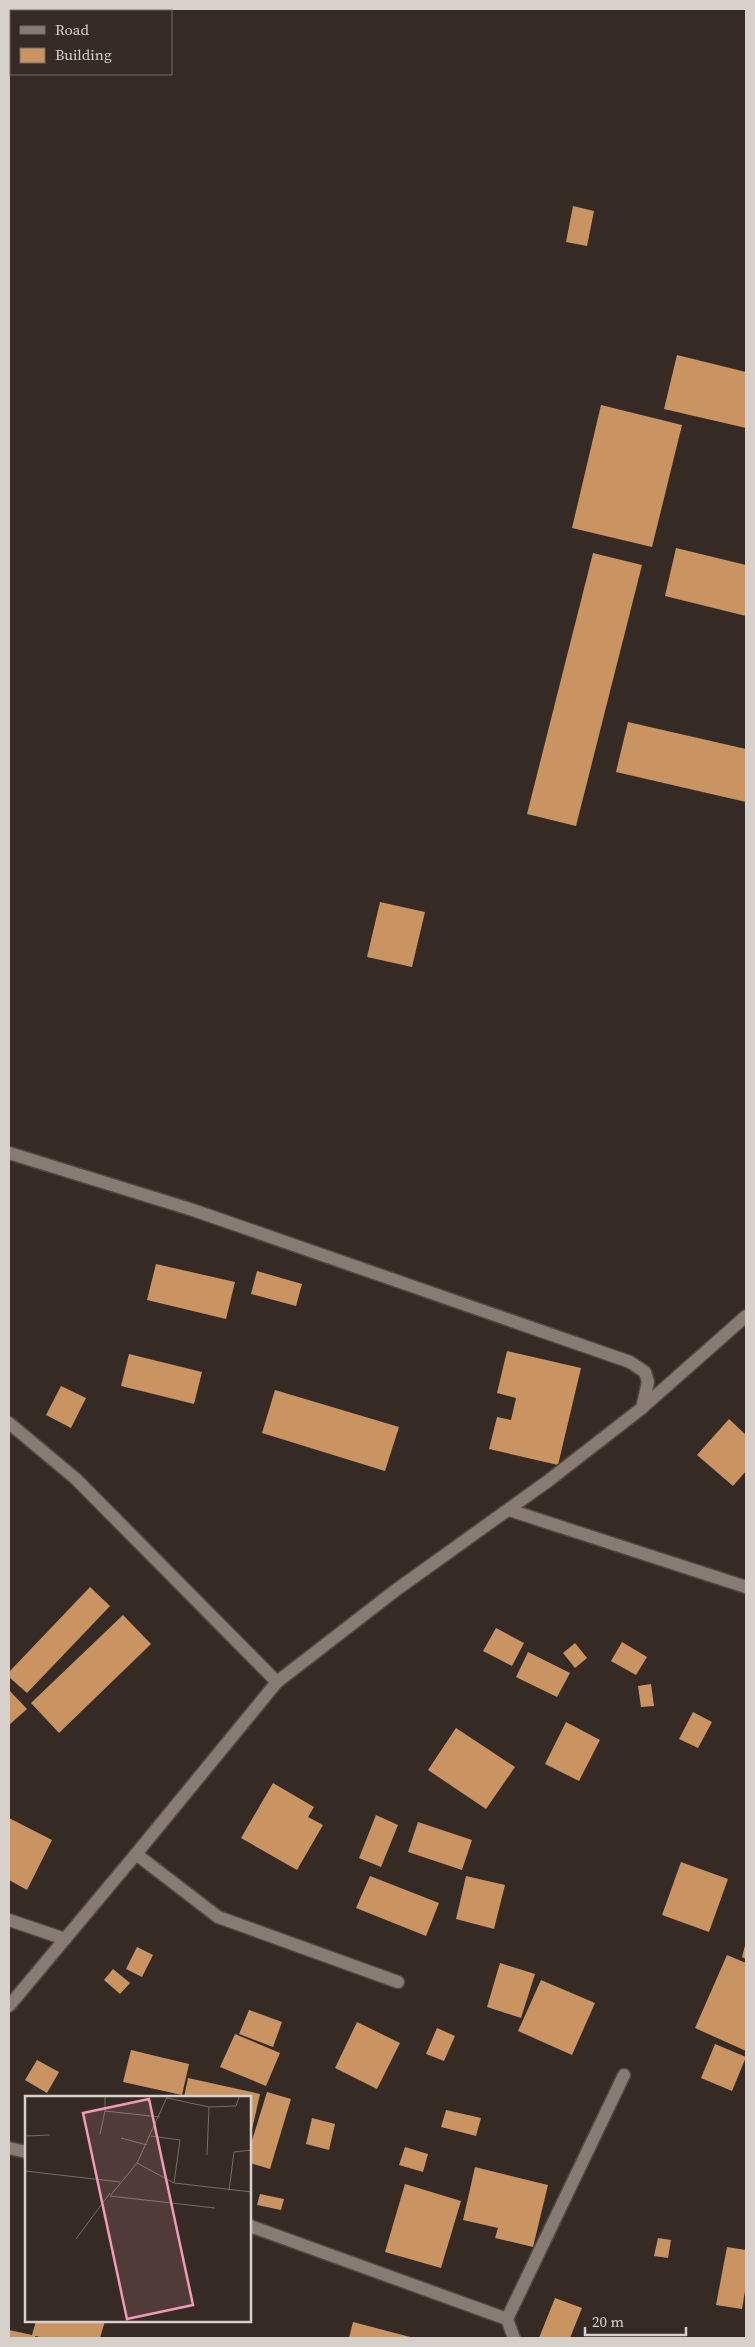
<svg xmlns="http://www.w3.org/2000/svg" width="755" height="2347" viewBox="0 0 755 2347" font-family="'Source Serif 4',serif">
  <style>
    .building { fill: #c99461 }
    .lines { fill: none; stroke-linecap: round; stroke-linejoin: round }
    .minor-casing { stroke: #504842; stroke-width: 15 }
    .minor { stroke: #877b73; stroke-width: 12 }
    .inset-road { fill: none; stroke: #766d67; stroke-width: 1 }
    .view { fill: #f09ab6; fill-opacity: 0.15; stroke: #f09ab6; stroke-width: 2.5 }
    .inset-edge { fill: none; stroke: #d7d0cb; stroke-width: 2.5 }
  </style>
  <rect width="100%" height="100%" fill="#352b24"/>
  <g class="building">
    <polygon points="573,206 594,211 587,246 566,242"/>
    <polygon points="677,355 746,372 746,428 664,409"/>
    <polygon points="601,405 682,425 652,547 572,528"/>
    <polygon points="676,548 746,565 746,616 665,596"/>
    <polygon points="593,553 642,565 576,826 527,814"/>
    <polygon points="628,722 746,749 746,802 616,772"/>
    <polygon points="380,902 425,912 412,967 367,957"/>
    <polygon points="156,1264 235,1282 226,1319 147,1300"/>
    <polygon points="257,1271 302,1284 296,1306 251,1294"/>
    <polygon points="507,1351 581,1368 558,1465 489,1449 497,1417 511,1420 516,1398 497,1393"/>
    <polygon points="129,1354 202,1372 194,1404 121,1386"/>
    <polygon points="61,1386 86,1398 71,1428 46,1415"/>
    <polygon points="275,1390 399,1427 385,1471 262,1433"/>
    <polygon points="729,1419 746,1435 746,1471 733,1486 697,1455"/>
    <polygon points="90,1587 110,1606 27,1693 9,1677 9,1672"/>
    <polygon points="123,1615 151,1644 59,1733 31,1703"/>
    <polygon points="496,1628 524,1643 512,1666 483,1651"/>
    <polygon points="622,1642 647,1657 636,1675 611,1661"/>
    <polygon points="575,1643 587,1658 575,1668 563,1653"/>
    <polygon points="528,1652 570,1673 557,1697 516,1677"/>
    <polygon points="651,1684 654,1706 641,1707 638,1686"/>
    <polygon points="9,1690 27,1709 9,1725"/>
    <polygon points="693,1712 712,1722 698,1748 679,1739"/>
    <polygon points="566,1722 600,1740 579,1781 545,1764"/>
    <polygon points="456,1728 515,1767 486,1809 428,1770"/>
    <polygon points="273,1783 314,1807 308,1817 323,1825 297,1870 241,1838"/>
    <polygon points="376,1815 398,1825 381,1867 359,1858"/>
    <polygon points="9,1818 52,1840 27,1890 9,1880"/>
    <polygon points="418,1822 472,1840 462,1870 408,1852"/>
    <polygon points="681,1862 728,1879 709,1932 662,1915"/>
    <polygon points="370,1876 439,1903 426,1936 356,1908"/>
    <polygon points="466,1876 505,1885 494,1929 456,1919"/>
    <polygon points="746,1942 746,1959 742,1957"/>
    <polygon points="137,1947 153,1955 142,1977 126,1969"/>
    <polygon points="727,1955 746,1963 746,2051 695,2028"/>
    <polygon points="500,1963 535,1974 521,2018 487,2007"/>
    <polygon points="113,1969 130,1983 120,1994 104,1980"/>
    <polygon points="541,1980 595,2003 572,2055 518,2031"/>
    <polygon points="249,2010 282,2022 273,2047 239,2034"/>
    <polygon points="357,2022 400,2043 377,2089 335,2068"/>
    <polygon points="437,2028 455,2036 444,2061 426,2054"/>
    <polygon points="235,2034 280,2053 266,2086 220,2067"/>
    <polygon points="715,2044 746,2057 732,2091 701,2078"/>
    <polygon points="131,2050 189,2064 182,2095 123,2082"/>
    <polygon points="37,2060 59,2072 47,2093 25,2080"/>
    <polygon points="188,2078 260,2094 251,2134 250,2097 184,2097"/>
    <polygon points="267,2092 291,2099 270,2169 250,2163 250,2147"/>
    <polygon points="446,2110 481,2118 476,2136 441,2127"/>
    <polygon points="312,2118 335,2124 329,2150 306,2144"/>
    <polygon points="405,2147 428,2154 423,2172 399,2165"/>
    <polygon points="475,2167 548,2185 533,2247 495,2238 498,2228 463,2220"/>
    <polygon points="405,2184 461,2201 441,2268 385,2252"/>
    <polygon points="260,2194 284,2199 281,2210 257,2205"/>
    <polygon points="658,2238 671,2240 668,2258 654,2256"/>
    <polygon points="727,2247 746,2250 746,2285 742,2309 716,2305"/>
    <polygon points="555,2298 582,2308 570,2338 539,2338"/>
    <polygon points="36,2321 105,2321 100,2338 45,2338 35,2336 35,2338 9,2338 9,2330 32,2335"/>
    <polygon points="353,2322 414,2338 349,2338"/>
  </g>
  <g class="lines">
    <g class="minor-casing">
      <g id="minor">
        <polyline points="9,1153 193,1210 630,1362 645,1372 648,1382 642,1408 548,1481 396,1590 277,1682 136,1854 9,2006"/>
        <polyline points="643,1407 746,1316"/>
        <polyline points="9,1423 76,1479 277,1682"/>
        <polyline points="509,1510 746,1587"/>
        <polyline points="136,1854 218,1917 398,1982"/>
        <polyline points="9,1920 65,1939"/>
        <polyline points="9,2148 26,2152"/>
        <polyline points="250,2226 507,2319 514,2338"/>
        <polyline points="507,2319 624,2075"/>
      </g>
    </g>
    <use href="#minor" class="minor"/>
  </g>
  <g transform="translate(25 2096)">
    <rect width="226" height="226" fill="#352b24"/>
    <path class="inset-road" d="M80 1V15L135 21M142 1 112 67 85 100 190 112M142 2 184 11 211 10 214 1M75 38 80 15M0 40 25 39M126 40 155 44 149 87M96 42 122 49M182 59 184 11M112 67 149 87 227 96M0 75 95 86M204 95 209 56 227 54M51 143 85 97"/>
    <path class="view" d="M124 3 168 209 102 223 58 17Z"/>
    <rect width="226" height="226" class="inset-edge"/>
  </g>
  <rect width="755" height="2347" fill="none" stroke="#d7d0cb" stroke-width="20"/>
  <rect x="10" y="10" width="162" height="65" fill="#352b24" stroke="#766d67"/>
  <rect x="20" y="26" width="25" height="8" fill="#877b73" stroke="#766d67"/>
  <text x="55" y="35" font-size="15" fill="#d7d0cb">Road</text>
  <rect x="20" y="48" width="25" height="15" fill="#c99461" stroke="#766d67"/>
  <text x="55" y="60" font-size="15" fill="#d7d0cb">Building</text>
  <path d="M585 2327v8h101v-8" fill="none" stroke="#d7d0cb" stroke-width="2.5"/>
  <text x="592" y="2327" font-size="15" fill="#d7d0cb" stroke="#352b24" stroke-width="4" paint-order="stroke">20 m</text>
</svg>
